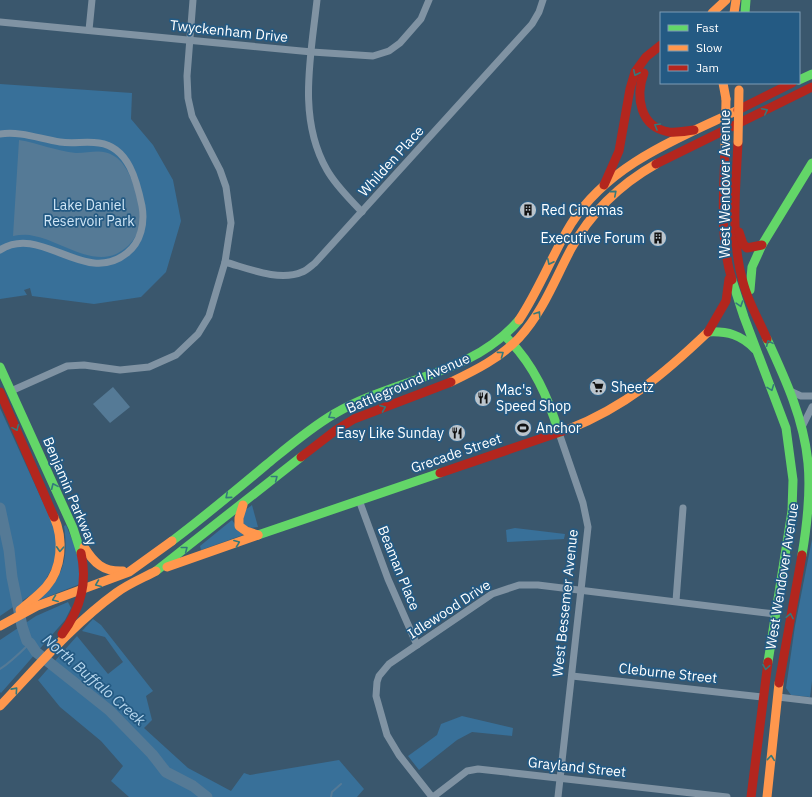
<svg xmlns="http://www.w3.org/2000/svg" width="812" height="797" viewBox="0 0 812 797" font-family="'IBM Plex Sans',sans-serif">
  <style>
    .green { fill: #387099 }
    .water { fill: #557a96 }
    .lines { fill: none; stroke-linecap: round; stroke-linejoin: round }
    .stream { stroke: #557a96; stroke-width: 2 }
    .river { stroke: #557a96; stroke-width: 11 }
    .street { stroke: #8093a3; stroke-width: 7 }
    .fast { stroke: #63d668; stroke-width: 9 }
    .slow { stroke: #ff974d; stroke-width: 9 }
    .jam { stroke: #b3261e; stroke-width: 9 }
    .slow-bridge { stroke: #ff974d; stroke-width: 9 }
    .oneway { stroke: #34797c }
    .labels { text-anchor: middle; stroke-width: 3.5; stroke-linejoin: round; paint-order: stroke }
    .street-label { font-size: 14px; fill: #fff; stroke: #245a83 }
    .park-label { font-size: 14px; fill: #d0e6f6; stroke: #245a83 }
    .poi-label { font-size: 14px; fill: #fff; stroke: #245a83; text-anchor: start }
    .water-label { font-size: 15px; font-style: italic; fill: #b8d8ef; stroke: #245a83 }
  </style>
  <rect width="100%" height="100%" fill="#3a576d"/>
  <g class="green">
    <polygon points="0,84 132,93 131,119 153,145 173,180 181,221 166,272 141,297 94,304 32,296 30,288 24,290 27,295 0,299"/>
    <polygon points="0,408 56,531 56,561 41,588 0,616"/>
    <polygon points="252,505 258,527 250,528 243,524 244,511"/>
    <polygon points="232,520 243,535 201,550 200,546"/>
    <path d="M66 525 78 554 80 584 37 601C63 580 69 558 64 526Z"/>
    <polygon points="515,528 565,534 564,539 507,542 506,530"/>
    <polygon points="812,539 812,681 810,697 791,695 786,688 795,626"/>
    <polygon points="68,602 71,608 65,620 1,693 0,692 0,640 36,616"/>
    <polygon points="93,619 101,625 153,691 146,696 152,720 144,728 188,768 231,791 244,773 250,775 339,760 364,789 357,797 129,797 111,781 123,766 101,741 60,707 38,680 77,636 108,674 123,662 105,637 82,631"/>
    <polygon points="462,716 513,728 512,736 472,732 457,740 419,770 408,756 437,735 441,724"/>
  </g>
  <g class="water">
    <path d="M19 140C38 143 56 151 76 153 90 153 102 148 114 156 131 165 143 207 140 225 137 239 124 253 110 256 86 262 57 240 34 236 27 234 20 235 13 236Z"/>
    <polygon points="113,387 130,407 110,423 93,404"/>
  </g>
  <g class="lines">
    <g class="stream">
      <path d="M0 669C11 662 21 652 30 643"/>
      <polyline points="331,797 332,792 341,784"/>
    </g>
    <polyline class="river" points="0,508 9,550 12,577 22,626 27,641 30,643 36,652 109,710 152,754 166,772 193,786 207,797"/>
    <g class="street">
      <path d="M317 0C311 56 297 118 327 170 336 186 350 199 362 212"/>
      <polyline points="0,22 312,52 373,56 389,51 400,43 421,19 429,0"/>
      <polyline points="89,30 92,0"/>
      <path d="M0 134C21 131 40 139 60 142 73 144 86 141 99 143 129 147 137 182 142 206 145 223 141 242 127 253 85 287 41 223 0 250"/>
      <path d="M225 262C247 268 279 282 302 272 306 271 311 266 315 263L532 24 539 12 543 0"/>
      <polyline points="11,391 67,366 84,365 120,370 149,367 176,355 198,334 209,316 225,262 231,223 226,187 220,170 192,116 188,98 187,76 193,0"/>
      <polyline points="790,391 801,396 812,396"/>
      <polyline points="802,427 812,407"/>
      <polyline points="359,500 388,579 417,645"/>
      <polyline points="676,601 683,508"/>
      <polyline points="572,676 762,697"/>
      <polyline points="778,697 812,701"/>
      <polyline points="432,797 399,755 387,735 376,696 377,682 379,676 389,664 492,594 519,585 538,585 775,614"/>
      <polyline points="433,797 467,771 478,769 727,797"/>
      <polyline points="558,797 588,527 583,503 559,433"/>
    </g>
    <g class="fast">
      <polyline points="745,13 746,0"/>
      <polyline points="799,80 812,74"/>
      <polyline points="762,245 812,163"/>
      <polyline points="732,280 744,317 786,428 793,480 792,511 768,662"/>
      <polyline points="750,290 752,267 762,245"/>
      <path d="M708 332C728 331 741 335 755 349"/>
      <path d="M507 338C534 365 548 397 559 433"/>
      <path d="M767 339C785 378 804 419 808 463 811 494 807 525 802 555"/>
      <polyline points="0,367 73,528 81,553"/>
      <polyline points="258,535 440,473"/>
      <path d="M172 541C204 517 235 491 266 465 288 447 310 428 334 414 395 378 471 376 519 320"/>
      <polyline points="156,571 301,457"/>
    </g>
    <g class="slow">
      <polyline points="712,13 726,0"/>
      <polyline points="734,13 736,0"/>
      <polyline points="723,83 726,99"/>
      <path d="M519 320C539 290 552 255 571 224 609 164 677 139 738 110"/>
      <path d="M451 382C476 370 500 358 519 338 543 312 555 279 571 249 591 212 619 185 656 164"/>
      <path d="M569 429C625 407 665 373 708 332"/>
      <polyline points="243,505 239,518 239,526 246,531 258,535"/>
      <path d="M84 547C94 563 103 572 123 571"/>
      <polyline points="167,567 258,535"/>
      <path d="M20 610C28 603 38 596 46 587 62 569 64 539 54 517"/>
      <polyline points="0,626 37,606 129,572 172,541"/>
      <path d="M0 706C37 667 72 625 116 593 128 584 143 578 156 571"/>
      <polyline points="767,797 779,683"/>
    </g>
    <g class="jam">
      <path d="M644 73C635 97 640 127 669 132 677 133 686 131 694 130"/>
      <polyline points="738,110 792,83"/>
      <path d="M738 142C736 188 730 237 743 282 748 302 759 320 767 339"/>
      <path d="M725 148C724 191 719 238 732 280"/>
      <polyline points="656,164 812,87"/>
      <polyline points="604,185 619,151 630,89 635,72 646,57 661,45"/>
      <polyline points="739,232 743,244 747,248 762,245"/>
      <polyline points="708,332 726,301 729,279"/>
      <polyline points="0,392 54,517"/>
      <polyline points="301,457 336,430 354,419 451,382"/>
      <polyline points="440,473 569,429"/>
      <path d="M62 634C80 610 88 583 81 553"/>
      <polyline points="779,683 802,555"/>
      <polyline points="751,797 768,662"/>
    </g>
    <g class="slow-bridge">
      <polyline points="738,142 739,90"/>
      <polyline points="725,148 726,99"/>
    </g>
  </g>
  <defs><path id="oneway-chevron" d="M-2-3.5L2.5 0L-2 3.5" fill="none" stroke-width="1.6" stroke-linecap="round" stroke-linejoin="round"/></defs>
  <g class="oneway">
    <use href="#oneway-chevron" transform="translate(636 73) rotate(115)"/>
    <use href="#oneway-chevron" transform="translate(765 111) rotate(-26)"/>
    <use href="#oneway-chevron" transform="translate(657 126) rotate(-150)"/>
    <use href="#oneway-chevron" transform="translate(614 193) rotate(-41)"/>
    <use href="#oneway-chevron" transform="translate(550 262) rotate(116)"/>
    <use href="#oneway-chevron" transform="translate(740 304) rotate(72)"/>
    <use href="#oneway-chevron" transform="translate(538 314) rotate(-57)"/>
    <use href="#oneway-chevron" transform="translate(769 343) rotate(-114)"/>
    <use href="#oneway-chevron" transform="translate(501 354) rotate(-36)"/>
    <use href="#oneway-chevron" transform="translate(771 388) rotate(69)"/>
    <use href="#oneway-chevron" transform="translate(383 408) rotate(-22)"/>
    <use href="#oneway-chevron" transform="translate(331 416) rotate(148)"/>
    <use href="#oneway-chevron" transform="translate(16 428) rotate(66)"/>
    <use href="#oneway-chevron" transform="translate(275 478) rotate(-38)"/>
    <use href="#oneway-chevron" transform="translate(54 486) rotate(-114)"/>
    <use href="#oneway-chevron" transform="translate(228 496) rotate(140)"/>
    <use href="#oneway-chevron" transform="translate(237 543) rotate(-21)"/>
    <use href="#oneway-chevron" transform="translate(60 549) rotate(93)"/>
    <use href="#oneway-chevron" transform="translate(185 549) rotate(-38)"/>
    <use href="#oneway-chevron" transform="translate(98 584) rotate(158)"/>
    <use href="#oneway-chevron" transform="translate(55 599) rotate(159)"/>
    <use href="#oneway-chevron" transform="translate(790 616) rotate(-79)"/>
    <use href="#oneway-chevron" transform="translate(766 667) rotate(99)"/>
    <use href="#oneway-chevron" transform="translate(15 690) rotate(-48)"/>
    <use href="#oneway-chevron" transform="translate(771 758) rotate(-84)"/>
  </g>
  <defs>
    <g id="building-disc" transform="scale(0.9)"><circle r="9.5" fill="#bac4cc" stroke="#245a83"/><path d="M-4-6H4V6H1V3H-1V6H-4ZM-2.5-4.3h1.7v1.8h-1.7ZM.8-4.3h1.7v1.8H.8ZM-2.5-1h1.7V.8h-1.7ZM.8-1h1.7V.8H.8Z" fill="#111"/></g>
    <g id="supermarket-disc" transform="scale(0.9)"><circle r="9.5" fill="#bac4cc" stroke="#245a83"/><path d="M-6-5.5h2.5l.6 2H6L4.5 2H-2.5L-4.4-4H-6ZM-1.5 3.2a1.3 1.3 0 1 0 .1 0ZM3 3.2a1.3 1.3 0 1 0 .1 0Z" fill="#111"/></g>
    <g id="restaurant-disc" transform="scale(0.9)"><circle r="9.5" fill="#bac4cc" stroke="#245a83"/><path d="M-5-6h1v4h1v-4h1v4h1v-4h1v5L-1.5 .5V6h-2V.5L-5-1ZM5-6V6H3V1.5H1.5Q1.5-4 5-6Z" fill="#111"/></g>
    <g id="stadium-disc" transform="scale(0.9)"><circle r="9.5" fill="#bac4cc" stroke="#245a83"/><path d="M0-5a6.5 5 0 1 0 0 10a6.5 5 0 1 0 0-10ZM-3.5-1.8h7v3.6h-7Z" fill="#111"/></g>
  </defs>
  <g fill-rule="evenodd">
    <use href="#building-disc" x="528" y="210"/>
    <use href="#building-disc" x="658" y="238"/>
    <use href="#supermarket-disc" x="598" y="387"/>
    <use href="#restaurant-disc" x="483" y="398"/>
    <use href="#stadium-disc" x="523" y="428"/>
    <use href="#restaurant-disc" x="457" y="433"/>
  </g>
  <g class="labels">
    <g class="street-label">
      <text transform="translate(229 31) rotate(6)" y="5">Twyckenham Drive</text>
      <text transform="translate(391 161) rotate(-48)" y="5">Whilden Place</text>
      <text transform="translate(725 184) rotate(-90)" y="5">West Wendover Avenue</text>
      <text transform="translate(408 383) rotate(-23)" y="5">Battleground Avenue</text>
      <text transform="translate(456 453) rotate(-19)" y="5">Grecade Street</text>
      <text transform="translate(70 491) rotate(67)" y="5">Benjamin Parkway</text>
      <text transform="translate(399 568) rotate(68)" y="5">Beaman Place</text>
      <text transform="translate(782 576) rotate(-81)" y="5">West Wendover Avenue</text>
      <text transform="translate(565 603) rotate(-84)" y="5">West Bessemer Avenue</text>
      <text transform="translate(449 609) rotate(-33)" y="5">Idlewood Drive</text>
      <text transform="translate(668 673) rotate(6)" y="5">Cleburne Street</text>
      <text transform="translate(577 767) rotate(6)" y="5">Grayland Street</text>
    </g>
    <g class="park-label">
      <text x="89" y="210">Lake Daniel<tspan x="89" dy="16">Reservoir Park</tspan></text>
    </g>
    <g class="poi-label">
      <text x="541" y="215">Red Cinemas</text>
      <text x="645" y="243" text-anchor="end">Executive Forum</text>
      <text x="611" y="392">Sheetz</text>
      <text x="496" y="395">Mac's<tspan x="496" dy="16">Speed Shop</tspan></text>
      <text x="536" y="433">Anchor</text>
      <text x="444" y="438" text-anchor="end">Easy Like Sunday</text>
    </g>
    <g class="water-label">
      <text transform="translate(94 680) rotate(41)" y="5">North Buffalo Creek</text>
    </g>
  </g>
  <rect x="660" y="12" width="140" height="72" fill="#245a83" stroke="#7c9cb5"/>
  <rect x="668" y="25" width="20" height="6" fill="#63d668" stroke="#7c9cb5"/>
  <text x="696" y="32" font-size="12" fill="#ffffff">Fast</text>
  <rect x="668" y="45" width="20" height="6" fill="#ff974d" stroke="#7c9cb5"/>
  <text x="696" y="52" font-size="12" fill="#ffffff">Slow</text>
  <rect x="668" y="65" width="20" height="6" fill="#b3261e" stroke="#7c9cb5"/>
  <text x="696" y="72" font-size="12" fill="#ffffff">Jam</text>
</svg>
